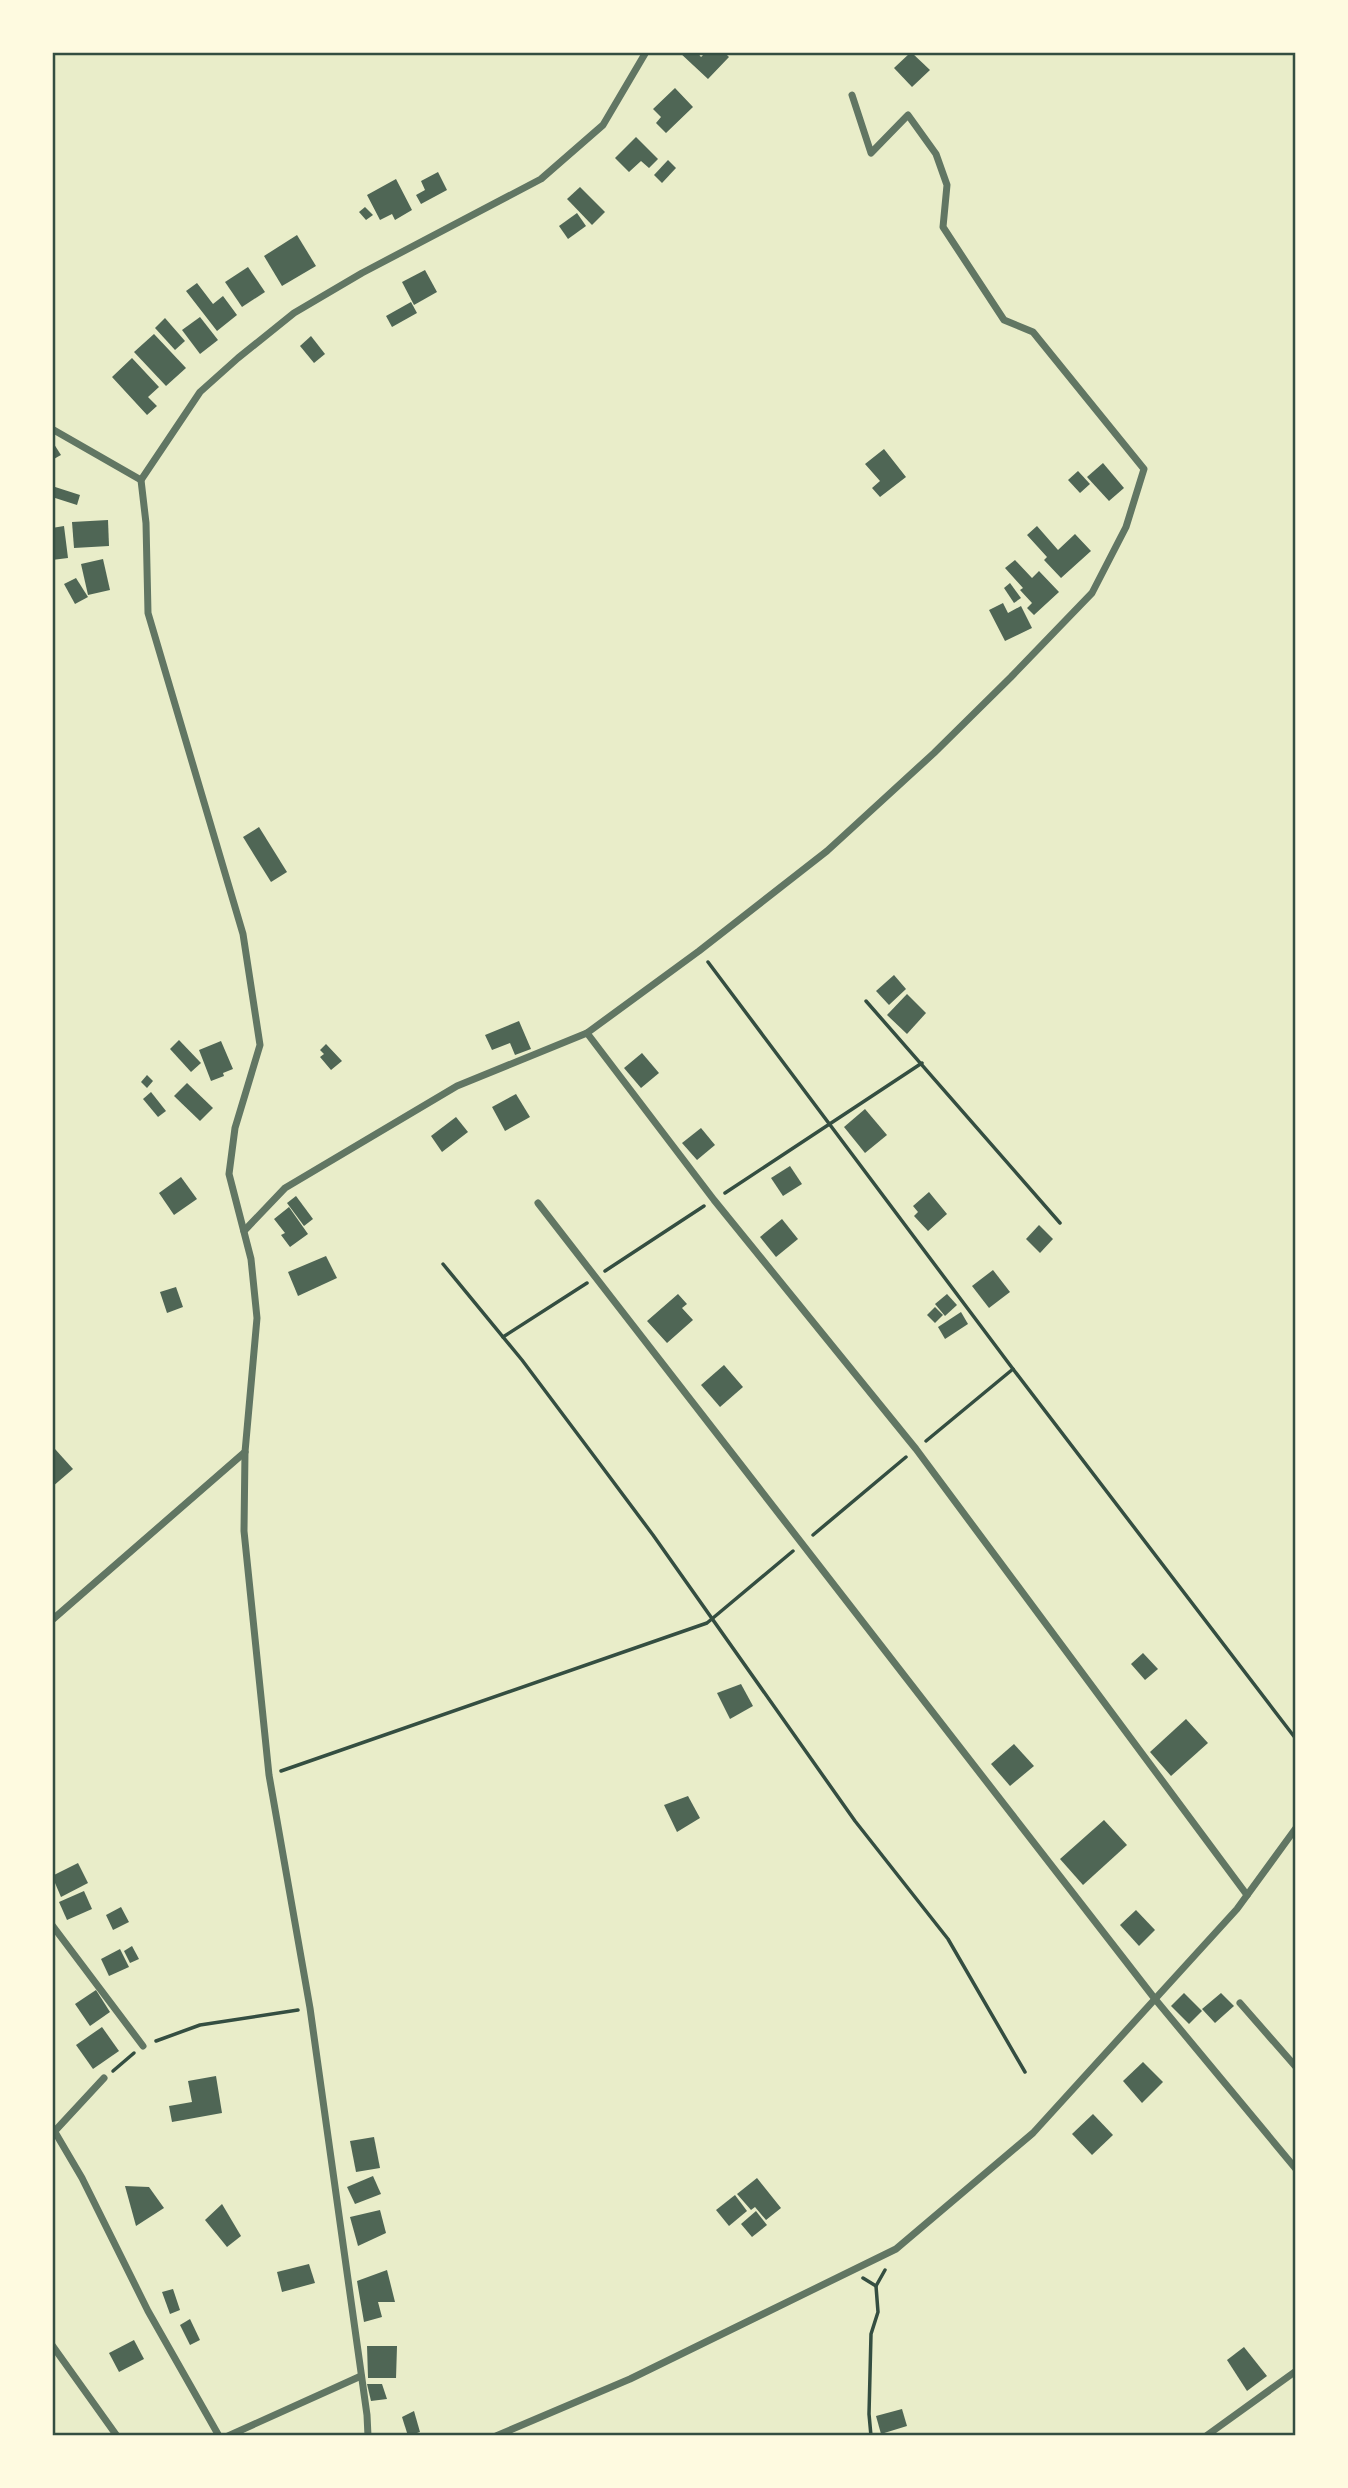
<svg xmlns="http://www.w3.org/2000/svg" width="1348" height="2488" viewBox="0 0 1348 2488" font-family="'Fira Sans',sans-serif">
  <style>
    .building { fill: #4f6655 }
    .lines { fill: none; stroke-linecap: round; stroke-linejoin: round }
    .path { stroke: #344e41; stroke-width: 3.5 }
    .minor { stroke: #617663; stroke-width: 7 }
    .neatline { fill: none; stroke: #344e41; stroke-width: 2.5 }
  </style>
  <rect width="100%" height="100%" fill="#e9edc9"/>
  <g class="building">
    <polygon points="679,52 697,52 701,57 706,52 724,52 729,57 708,79"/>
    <polygon points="911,52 930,70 912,87 894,68"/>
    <polygon points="675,88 693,107 666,133 656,123 661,117 653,109"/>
    <polygon points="636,137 658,159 649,168 641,161 629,172 615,158"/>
    <polygon points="668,160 676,168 662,183 654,175"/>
    <polygon points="438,172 447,190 421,204 416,195 425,190 421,181"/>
    <polygon points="396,179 412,210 395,220 392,214 380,220 367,195"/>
    <polygon points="580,187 605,212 592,225 567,199"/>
    <polygon points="365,207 373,215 366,220 359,212"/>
    <polygon points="577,213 586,226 568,239 559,226"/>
    <polygon points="297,235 316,266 282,286 264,256"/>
    <polygon points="248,267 265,292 242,307 225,282"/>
    <polygon points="425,270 437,292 414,305 402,282"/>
    <polygon points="197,283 213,304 223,296 237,315 217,331 186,291"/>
    <polygon points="411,302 417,313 392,327 386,316"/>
    <polygon points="200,317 218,340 200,354 182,330"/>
    <polygon points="165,318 185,341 175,350 155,328"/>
    <polygon points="154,334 186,368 166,386 134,352"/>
    <polygon points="311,336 325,354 314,363 300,346"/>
    <polygon points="132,358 159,387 148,397 157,406 147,415 112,377"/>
    <polygon points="52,441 61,455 52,460"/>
    <polygon points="884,449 906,477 880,497 872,488 880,481 865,464"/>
    <polygon points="1103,463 1124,488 1109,501 1087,477"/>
    <polygon points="1078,471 1090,484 1080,493 1068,480"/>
    <polygon points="52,486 80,495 77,505 52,497"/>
    <polygon points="108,520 109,546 74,548 72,522"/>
    <polygon points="64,526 68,558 52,560 52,528"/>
    <polygon points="1037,526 1058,550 1075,534 1091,551 1061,578 1044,560 1047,557 1027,535"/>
    <polygon points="103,559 110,590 88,595 81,564"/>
    <polygon points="1015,560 1032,578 1039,571 1059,592 1034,615 1027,608 1032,603 1020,590 1023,588 1005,568"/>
    <polygon points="76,578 88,597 75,604 64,584"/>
    <polygon points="1010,583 1021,598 1014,603 1004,588"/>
    <polygon points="1003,603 1008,613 1021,606 1032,628 1005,641 989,610"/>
    <polygon points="259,827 287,872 271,882 243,837"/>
    <polygon points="894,975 906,989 889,1005 876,991"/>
    <polygon points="907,994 926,1013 907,1034 887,1015"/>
    <polygon points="519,1021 531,1049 515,1055 510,1043 492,1050 485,1035"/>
    <polygon points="179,1040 201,1063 191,1072 170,1049"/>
    <polygon points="221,1041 233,1069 223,1073 224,1076 211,1081 199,1050"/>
    <polygon points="326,1044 342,1061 331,1070 320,1057 324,1054 320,1050"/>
    <polygon points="642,1053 659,1073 641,1088 624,1068"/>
    <polygon points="147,1075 153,1081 147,1088 141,1082"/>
    <polygon points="187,1083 213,1108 200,1121 174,1096"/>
    <polygon points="151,1092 166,1111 158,1117 143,1099"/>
    <polygon points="516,1094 530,1117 505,1131 492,1107"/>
    <polygon points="865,1109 887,1135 865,1153 844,1127"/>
    <polygon points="456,1117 468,1132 442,1152 431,1136"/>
    <polygon points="701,1128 715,1145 697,1160 682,1143"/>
    <polygon points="790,1166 802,1184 783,1196 771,1178"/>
    <polygon points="181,1177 197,1199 174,1215 159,1193"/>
    <polygon points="929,1192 947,1214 928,1231 914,1216 918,1212 913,1206"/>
    <polygon points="296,1196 313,1219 304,1226 287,1203"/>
    <polygon points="289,1207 308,1234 290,1247 281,1235 285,1233 274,1219"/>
    <polygon points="782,1219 798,1239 776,1257 760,1237"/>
    <polygon points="1039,1225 1053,1239 1040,1253 1026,1239"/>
    <polygon points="326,1256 337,1278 298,1296 288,1272"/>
    <polygon points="993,1270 1010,1292 989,1308 972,1286"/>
    <polygon points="176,1287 183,1307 167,1313 160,1292"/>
    <polygon points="678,1294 687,1304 682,1308 693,1320 667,1343 647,1321"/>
    <polygon points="947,1294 957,1305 945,1316 935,1304"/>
    <polygon points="935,1307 943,1315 935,1323 927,1315"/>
    <polygon points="961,1312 968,1324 945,1339 938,1327"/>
    <polygon points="724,1365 743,1387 720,1407 701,1385"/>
    <polygon points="55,1449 73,1469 52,1487 52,1451"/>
    <polygon points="1143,1653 1158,1669 1145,1680 1131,1664"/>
    <polygon points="741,1684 753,1706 730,1719 717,1693"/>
    <polygon points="1186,1719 1208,1743 1171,1776 1150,1752"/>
    <polygon points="1014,1744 1034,1766 1010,1786 991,1764"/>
    <polygon points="688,1796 700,1818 677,1832 664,1805"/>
    <polygon points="1104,1820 1127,1845 1083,1885 1060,1859"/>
    <polygon points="78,1863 88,1883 61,1897 52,1876"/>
    <polygon points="84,1891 92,1909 67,1920 59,1902"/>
    <polygon points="121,1907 129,1922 113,1930 106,1915"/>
    <polygon points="1136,1910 1155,1930 1139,1946 1120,1925"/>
    <polygon points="132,1946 139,1959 130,1963 124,1951"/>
    <polygon points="120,1949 129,1967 109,1976 101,1959"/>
    <polygon points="96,1990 110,2012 90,2026 75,2004"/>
    <polygon points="1184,1993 1202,2011 1189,2024 1171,2006"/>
    <polygon points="1221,1993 1234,2006 1215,2023 1202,2009"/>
    <polygon points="102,2027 119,2051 93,2069 76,2045"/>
    <polygon points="1143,2062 1163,2082 1142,2103 1123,2081"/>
    <polygon points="216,2076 222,2113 172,2122 169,2106 192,2102 188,2081"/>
    <polygon points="1093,2114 1113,2135 1092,2155 1072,2134"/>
    <polygon points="374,2137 380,2168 356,2172 350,2141"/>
    <polygon points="373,2176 381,2194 355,2204 347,2187"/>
    <polygon points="757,2178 781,2208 766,2220 755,2207 751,2210 737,2194"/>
    <polygon points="125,2186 149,2187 164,2208 136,2226"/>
    <polygon points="735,2195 747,2211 729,2226 716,2210"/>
    <polygon points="222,2204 241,2236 227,2247 205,2220"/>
    <polygon points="380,2210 386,2233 358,2246 350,2217"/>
    <polygon points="756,2211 767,2225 752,2237 741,2224"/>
    <polygon points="309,2264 315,2283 282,2292 277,2272"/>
    <polygon points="387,2270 395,2302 378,2302 382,2317 364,2322 357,2281"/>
    <polygon points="173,2289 180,2310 170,2314 162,2292"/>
    <polygon points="190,2319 200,2340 190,2345 180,2325"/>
    <polygon points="134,2340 144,2359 119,2372 109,2353"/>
    <polygon points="367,2346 397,2346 396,2378 368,2378"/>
    <polygon points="1244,2347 1267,2376 1247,2391 1227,2360"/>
    <polygon points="367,2384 382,2384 387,2399 371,2401"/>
    <polygon points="902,2409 907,2426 881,2434 876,2416"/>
    <polygon points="414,2411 420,2432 408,2436 402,2417"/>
  </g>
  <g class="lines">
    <g class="path">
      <polyline points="708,962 1013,1369"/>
      <polyline points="866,1001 1060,1223"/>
      <polyline points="725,1193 922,1063"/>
      <polyline points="443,1264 522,1360 597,1460 653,1535 855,1821 948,1939 1025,2072"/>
      <polyline points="605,1271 704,1206"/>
      <polyline points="503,1337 587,1283"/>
      <polyline points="926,1441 1013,1369 1296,1739"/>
      <polyline points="813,1535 906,1457"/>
      <polyline points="281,1771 707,1623 793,1551"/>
      <polyline points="156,2041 200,2025 298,2010"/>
      <polyline points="113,2071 134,2053"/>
      <polyline points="863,2278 876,2286"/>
      <polyline points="871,2436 869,2414 871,2334 878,2312 876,2286 885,2270"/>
    </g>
    <g class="minor">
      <polyline points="52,429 141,480"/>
      <polyline points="587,1033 714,1200 916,1449 1247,1895"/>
      <polyline points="538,1203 1155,1999 1296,2169"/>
      <polyline points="244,1231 285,1188 457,1086 587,1033 699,951 827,851 934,753 1011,677 1092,593 1126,527 1144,469 1033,332 1004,320 943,227 947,185 936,154 908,115 871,153 852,95"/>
      <polyline points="52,1620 245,1452"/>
      <polyline points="52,1925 143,2046"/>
      <polyline points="1240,2003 1296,2067"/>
      <polyline points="52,2127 82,2178 148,2311 219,2436"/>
      <polyline points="53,2133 104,2078"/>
      <polyline points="52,2345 117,2436"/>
      <polyline points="228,2436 361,2376"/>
      <polyline points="368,2436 367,2415 310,2008 269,1775 244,1531 245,1452 257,1318 251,1259 229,1174 235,1128 260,1045 243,934 148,613 146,523 141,480 200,392 238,358 294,313 362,273 541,179 603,125 646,52"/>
      <polyline points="496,2436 630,2379 896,2249 1033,2133 1237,1909 1296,1828"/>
      <polyline points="1206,2436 1296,2371"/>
    </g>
  </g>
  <rect width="1348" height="2488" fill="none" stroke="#fefae0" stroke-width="108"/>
  <rect x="54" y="54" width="1240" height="2380" class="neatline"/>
</svg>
